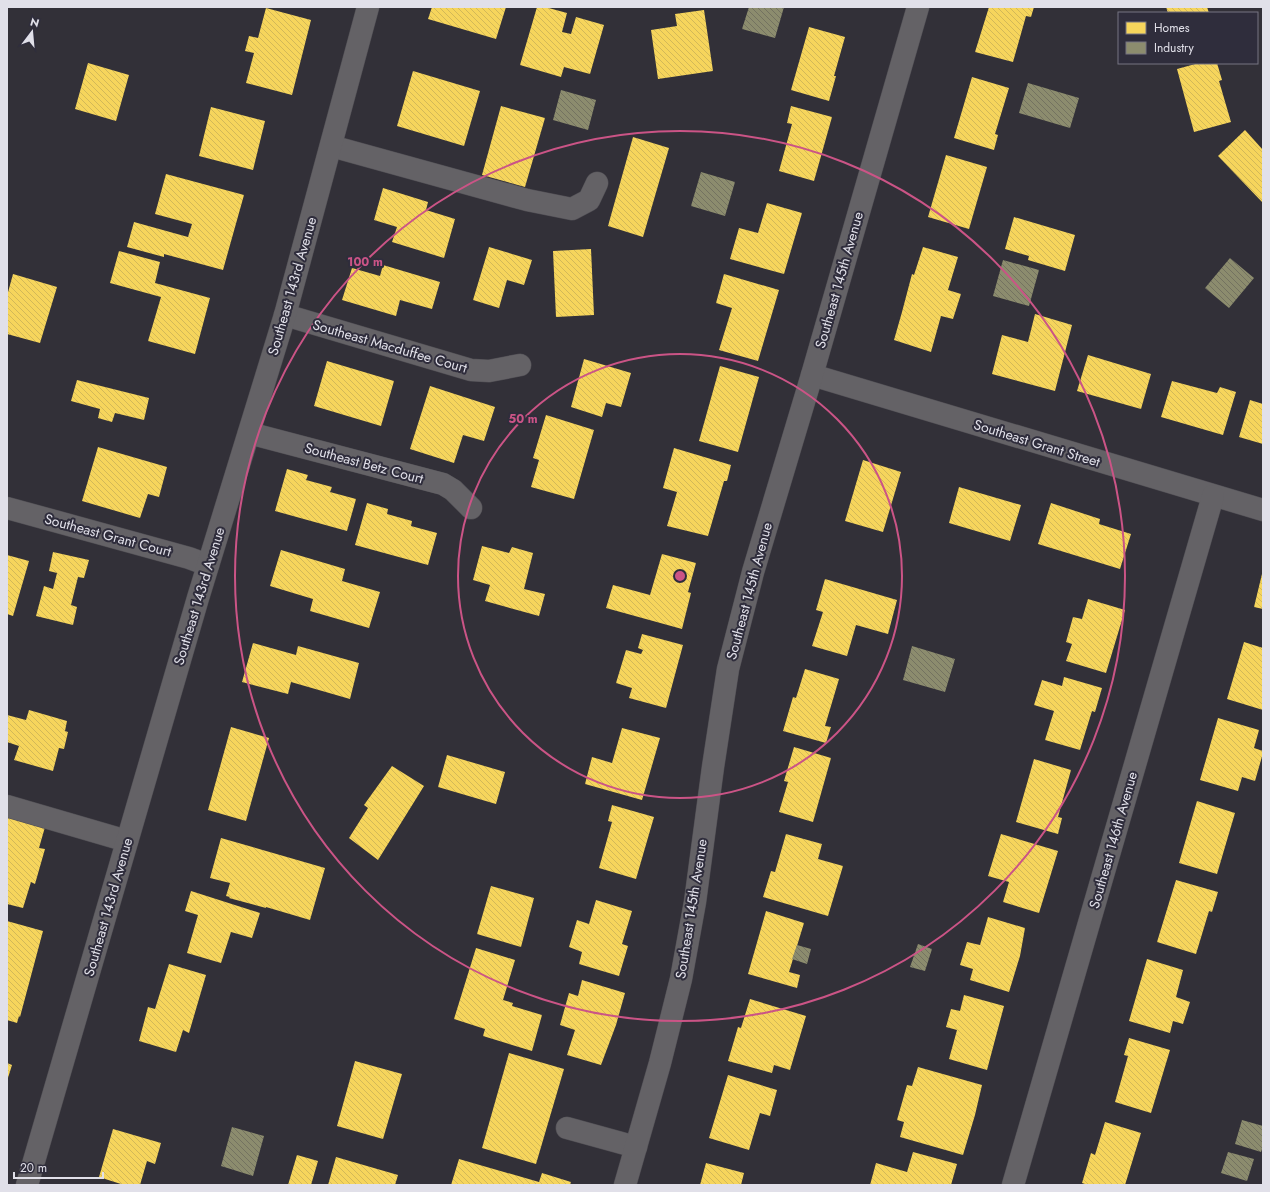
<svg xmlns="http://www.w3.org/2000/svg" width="1270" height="1192" viewBox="0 0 1270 1192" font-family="Jost,sans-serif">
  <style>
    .homes { fill: url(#homes-back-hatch) }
    .industry { fill: url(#industry-back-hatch) }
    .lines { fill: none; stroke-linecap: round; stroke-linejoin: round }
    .minor-casing { stroke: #4f4d53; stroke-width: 23 }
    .minor { stroke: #646266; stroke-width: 22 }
    .ring { fill: none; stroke: #cb5486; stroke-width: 2 }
    .labels { text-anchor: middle; stroke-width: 4; stroke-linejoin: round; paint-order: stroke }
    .street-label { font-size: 14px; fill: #e1e0e9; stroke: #2f2d3c }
    .centre { fill: #cb5486; stroke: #2f2d3c; stroke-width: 2 }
    .ring-label { font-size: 12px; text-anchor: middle; font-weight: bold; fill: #cb5486; stroke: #2f2d3c; stroke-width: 4; stroke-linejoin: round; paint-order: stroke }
  </style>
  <defs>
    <pattern id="homes-back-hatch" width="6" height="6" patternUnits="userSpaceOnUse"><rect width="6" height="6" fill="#f6d55c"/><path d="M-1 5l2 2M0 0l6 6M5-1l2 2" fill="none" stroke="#d2b858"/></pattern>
    <pattern id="industry-back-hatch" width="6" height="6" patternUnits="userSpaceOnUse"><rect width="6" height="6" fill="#8c8c6e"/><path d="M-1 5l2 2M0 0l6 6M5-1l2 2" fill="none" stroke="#737260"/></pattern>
  </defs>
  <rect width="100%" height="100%" fill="#323038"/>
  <g class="homes">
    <polygon points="432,7 506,7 496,39 428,19"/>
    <polygon points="537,7 545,7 567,13 562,32 571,34 576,17 604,25 590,74 564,67 561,77 520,65"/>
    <polygon points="989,7 1034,7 1031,17 1026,16 1013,62 975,52"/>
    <polygon points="1166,7 1207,7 1209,13 1168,13"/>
    <polygon points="266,8 311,20 292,95 246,83 254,53 245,51 249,36 258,38"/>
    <polygon points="704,10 713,71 658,79 651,30 677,26 675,14"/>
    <polygon points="809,27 845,37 834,76 836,76 829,101 791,90"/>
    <polygon points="88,63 129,75 116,121 75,109"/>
    <polygon points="1199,63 1217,63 1222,80 1219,81 1231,122 1194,132 1177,69"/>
    <polygon points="413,71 480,91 464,146 397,126"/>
    <polygon points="972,77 1009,88 995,134 998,135 994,150 954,138"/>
    <polygon points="501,106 545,118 525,187 482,175"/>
    <polygon points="791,106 832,117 814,181 779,171 792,124 787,123"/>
    <polygon points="211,107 265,121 253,170 199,156"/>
    <polygon points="1245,130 1263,150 1263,203 1218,156"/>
    <polygon points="633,137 669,148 643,237 608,226"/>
    <polygon points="946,155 987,167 969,229 928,217"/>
    <polygon points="166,174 244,195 223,270 164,254 164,257 127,247 134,222 188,237 192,224 155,214"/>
    <polygon points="383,188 428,202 426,210 455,219 444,258 392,242 397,227 374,220"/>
    <polygon points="767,203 802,213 784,274 730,259 739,228 758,233"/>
    <polygon points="1014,217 1075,235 1065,271 1028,260 1029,256 1005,249"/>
    <polygon points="489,247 532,260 524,285 507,280 499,308 473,300"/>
    <polygon points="923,247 958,257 948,290 961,294 953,319 941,316 931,352 894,340 902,312 912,274 914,275"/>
    <polygon points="591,249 594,315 556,317 553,251"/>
    <polygon points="119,251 160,262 155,283 210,298 195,354 148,341 161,297 110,283"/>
    <polygon points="383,265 440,282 432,309 400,300 396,316 342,300 352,268 380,276"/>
    <polygon points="13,274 57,287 40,343 7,334 7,296"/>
    <polygon points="724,274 779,290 758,361 719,350 732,308 716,303"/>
    <polygon points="1035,314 1072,325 1055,391 992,374 1002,335 1028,342"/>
    <polygon points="1088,355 1151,374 1141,409 1077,391"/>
    <polygon points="584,359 631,373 621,407 606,403 602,417 571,407"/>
    <polygon points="327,361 394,381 381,426 314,406"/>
    <polygon points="720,366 759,377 738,452 699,441"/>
    <polygon points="77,380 149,398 144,420 115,413 112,422 98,418 100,409 71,401"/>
    <polygon points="1172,381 1217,393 1220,387 1236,392 1223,435 1161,417"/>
    <polygon points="430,386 495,407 484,441 463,435 454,463 410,449"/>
    <polygon points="1250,400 1263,404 1263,444 1239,437"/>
    <polygon points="546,415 594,430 574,499 531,487 539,460 533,458"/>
    <polygon points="98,447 167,467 159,497 148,494 140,518 82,501"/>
    <polygon points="674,448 731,465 727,481 724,481 708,536 667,526 677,492 663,488"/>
    <polygon points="863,460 901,472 883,532 845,521"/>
    <polygon points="287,469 308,475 306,480 332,487 330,492 356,499 347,531 275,511"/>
    <polygon points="959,487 1021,505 1010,541 949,523"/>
    <polygon points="367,503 388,509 387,514 412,521 411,526 437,533 428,565 355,545"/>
    <polygon points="1051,503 1100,519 1099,524 1131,534 1120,569 1038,544"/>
    <polygon points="482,546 509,553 512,547 533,553 524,589 545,594 539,616 485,601 490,585 473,580"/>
    <polygon points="281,550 345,569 342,581 380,592 369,628 310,611 313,599 270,586"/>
    <polygon points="53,552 89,560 84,578 78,577 71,605 77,607 73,625 36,616 44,586 53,589 57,573 49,571"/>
    <polygon points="662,554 696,563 688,592 691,593 682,629 606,608 613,585 650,595"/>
    <polygon points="7,555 29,561 13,616 7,614"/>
    <polygon points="1262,574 1263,574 1263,609 1254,607"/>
    <polygon points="825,579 897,600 888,634 856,625 847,656 812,646 823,612 816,610"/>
    <polygon points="1088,599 1125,610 1106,673 1066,661 1072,644 1066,642 1073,617 1082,619"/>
    <polygon points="642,634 683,645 666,708 629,698 632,688 616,683 626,650 641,654 643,650 638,648"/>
    <polygon points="1244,642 1263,648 1263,710 1227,699"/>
    <polygon points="253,643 296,655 298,646 359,663 350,699 291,682 288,694 242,682"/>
    <polygon points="805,669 839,679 825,726 831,727 826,743 783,731 793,697 796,698"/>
    <polygon points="1064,677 1102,688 1095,712 1092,711 1080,750 1045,740 1054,711 1034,705 1042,680 1062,686"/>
    <polygon points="29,710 67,721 65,731 68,732 64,749 59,748 53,771 14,760 19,746 7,742 7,715 26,720"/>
    <polygon points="1218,718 1259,730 1254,748 1263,751 1263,753 1255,781 1242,777 1238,791 1200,780"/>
    <polygon points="231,727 269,738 246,821 208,810"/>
    <polygon points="622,728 660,738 642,800 585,784 592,757 612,763"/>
    <polygon points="794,747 831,758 813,822 779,812 788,782 784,781"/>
    <polygon points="447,755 505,772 496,804 438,787"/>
    <polygon points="1034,759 1071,770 1058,817 1062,818 1058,834 1016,822"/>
    <polygon points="392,766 424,786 378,860 349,838 368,808 364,805"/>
    <polygon points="1197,801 1235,813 1217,874 1179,863"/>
    <polygon points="612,805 654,817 636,879 599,868 612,822 608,821"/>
    <polygon points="9,816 45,827 39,848 45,849 35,884 31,882 23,908 7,904 7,821"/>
    <polygon points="786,834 822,844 818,859 843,866 828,916 763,897 771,871 775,872"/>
    <polygon points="1001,834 1058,851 1039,913 1003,902 1009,882 988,876"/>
    <polygon points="221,838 325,868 310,920 266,907 266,908 229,898 230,897 226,896 230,883 210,878"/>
    <polygon points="1176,880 1218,892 1212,912 1209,911 1196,954 1157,942"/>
    <polygon points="491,886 534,898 521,947 477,934"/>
    <polygon points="191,891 260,913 252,938 231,932 221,963 187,953 198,915 185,911"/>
    <polygon points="596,900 632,911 622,944 628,946 619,976 579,964 582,952 569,947 577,920 589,924"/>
    <polygon points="766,911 804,923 789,972 800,975 797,988 748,974"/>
    <polygon points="988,917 1025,928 1020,956 1009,992 970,980 973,969 960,965 967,942 980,945"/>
    <polygon points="7,921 43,931 20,1017 19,1016 17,1023 7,1020"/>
    <polygon points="476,948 515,960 503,1000 513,1003 512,1006 542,1015 532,1051 483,1036 485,1029 454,1019"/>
    <polygon points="1147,959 1183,970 1176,997 1190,1002 1183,1024 1173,1021 1170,1033 1129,1021"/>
    <polygon points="169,964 206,975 189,1033 183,1030 176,1052 139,1041 148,1007 155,1009"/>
    <polygon points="582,980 625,993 616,1025 601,1065 567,1055 575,1030 560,1025 569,993 578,996"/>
    <polygon points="964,995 1004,1006 987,1070 949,1059 957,1030 946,1027 951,1009 960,1011"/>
    <polygon points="750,999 806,1016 790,1070 774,1065 772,1073 728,1061 738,1027 741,1028"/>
    <polygon points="1129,1038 1170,1050 1151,1113 1115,1102 1128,1056 1124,1055"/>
    <polygon points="509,1053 564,1069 536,1164 482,1148"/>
    <polygon points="355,1061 402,1074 383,1139 337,1126"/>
    <polygon points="7,1063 12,1065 7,1081"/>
    <polygon points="918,1067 982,1085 975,1115 963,1155 900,1137 904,1122 897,1120 907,1085 912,1086"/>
    <polygon points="728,1075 777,1090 770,1116 760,1113 749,1150 709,1138"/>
    <polygon points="1105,1122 1141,1133 1125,1185 1088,1185 1082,1183 1091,1153 1095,1155"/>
    <polygon points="113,1129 161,1143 155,1164 147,1161 140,1185 124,1185 99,1177"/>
    <polygon points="913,1152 957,1164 951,1185 870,1185 876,1163 907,1172"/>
    <polygon points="297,1155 318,1161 311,1185 288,1185"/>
    <polygon points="336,1157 398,1175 395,1185 328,1185"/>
    <polygon points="459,1159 539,1182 542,1173 571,1182 570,1185 451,1185"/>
    <polygon points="706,1163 744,1173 741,1185 700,1185"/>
  </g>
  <g class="industry">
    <polygon points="749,7 784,7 775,38 742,29"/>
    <polygon points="1028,83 1079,98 1070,128 1019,113"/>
    <polygon points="561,90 596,100 588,130 553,120"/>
    <polygon points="701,172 735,182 725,216 691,206"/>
    <polygon points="1230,258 1254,278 1229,308 1205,288"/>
    <polygon points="1003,260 1039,270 1029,306 993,296"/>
    <polygon points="912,646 955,659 945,692 903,680"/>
    <polygon points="918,944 932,949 925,971 910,967"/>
    <polygon points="797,945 811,949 807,964 792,959"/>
    <polygon points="1242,1120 1263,1126 1263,1146 1261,1152 1235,1144"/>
    <polygon points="232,1127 264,1136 253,1176 221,1166"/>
    <polygon points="1228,1152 1254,1159 1247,1181 1221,1173"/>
  </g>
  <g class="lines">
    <g class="minor-casing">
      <g id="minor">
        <polyline points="331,146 527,200 572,209 589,200 597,183"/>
        <polyline points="285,315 471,370 489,371 520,365"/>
        <polyline points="812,375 1263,510"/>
        <polyline points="249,433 443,484 453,490 471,508"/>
        <polyline points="7,508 189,558 208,565"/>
        <polyline points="7,806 127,841"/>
        <polyline points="567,1128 636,1147"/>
        <polyline points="27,1185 198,598 285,315 368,7"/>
        <polyline points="625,1185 660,1063 681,979 695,902 713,767 728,669 753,572 812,375 918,7"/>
        <polyline points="1013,1185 1213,496"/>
      </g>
    </g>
    <use href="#minor" class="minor"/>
  </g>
  <g class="ring">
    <circle cx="680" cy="576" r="222"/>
    <circle cx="680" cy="576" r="445"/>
  </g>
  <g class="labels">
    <g class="street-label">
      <text transform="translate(839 280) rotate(-74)" y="5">Southeast 145th Avenue</text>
      <text transform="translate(292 286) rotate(-74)" y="5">Southeast 143rd Avenue</text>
      <text transform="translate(390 346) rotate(16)" y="5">Southeast Macduffee Court</text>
      <text transform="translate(1037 443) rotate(17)" y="5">Southeast Grant Street</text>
      <text transform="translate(364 463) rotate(15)" y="5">Southeast Betz Court</text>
      <text transform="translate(108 535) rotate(15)" y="5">Southeast Grant Court</text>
      <text transform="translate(749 591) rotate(-75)" y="5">Southeast 145th Avenue</text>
      <text transform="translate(199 596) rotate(-73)" y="5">Southeast 143rd Avenue</text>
      <text transform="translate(1113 840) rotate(-74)" y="5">Southeast 146th Avenue</text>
      <text transform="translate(108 907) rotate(-74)" y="5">Southeast 143rd Avenue</text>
      <text transform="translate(691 909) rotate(-81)" y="5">Southeast 145th Avenue</text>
    </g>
  </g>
  <circle cx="680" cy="576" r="6" class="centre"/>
  <g class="ring-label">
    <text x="365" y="266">100 m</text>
    <text x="523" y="423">50 m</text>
  </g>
  <rect width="1270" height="1192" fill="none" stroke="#e1e0e9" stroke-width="16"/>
  <rect x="1118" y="12" width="140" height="52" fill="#2f2d3c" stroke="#767581"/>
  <rect x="1126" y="22" width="20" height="12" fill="#f6d55c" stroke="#767581"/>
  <text x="1154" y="32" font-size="12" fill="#e1e0e9">Homes</text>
  <rect x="1126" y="42" width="20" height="12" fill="#8c8c6e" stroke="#767581"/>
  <text x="1154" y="52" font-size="12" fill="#e1e0e9">Industry</text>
  <g transform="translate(32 32) rotate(16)" stroke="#2f2d3c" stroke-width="3" paint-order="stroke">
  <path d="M0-3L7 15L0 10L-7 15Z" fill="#e1e0e9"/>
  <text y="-6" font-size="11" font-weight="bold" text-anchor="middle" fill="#e1e0e9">N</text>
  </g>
  <path d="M14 1172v6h89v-6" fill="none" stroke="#e1e0e9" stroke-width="2"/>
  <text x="20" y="1172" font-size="12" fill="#e1e0e9" stroke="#2f2d3c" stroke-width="3" paint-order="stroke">20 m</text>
</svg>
